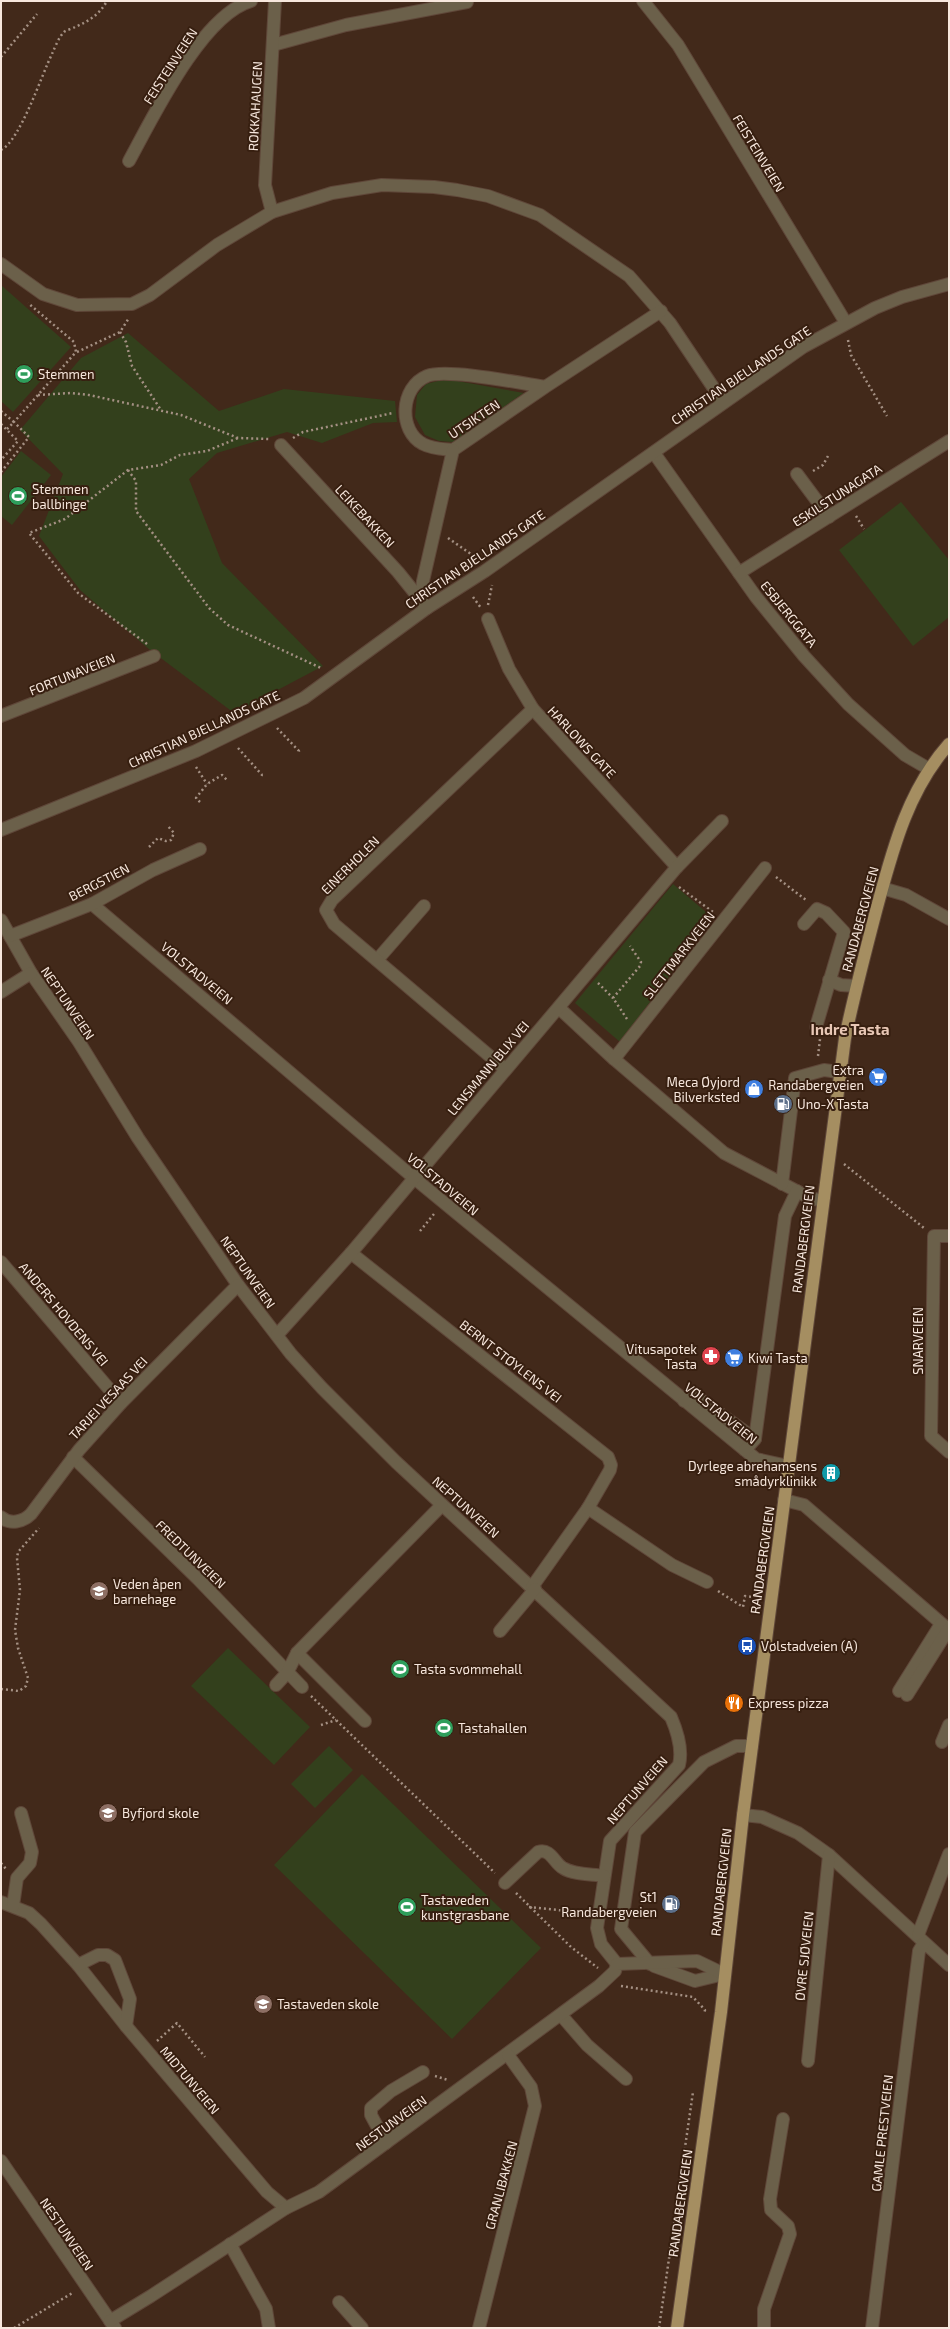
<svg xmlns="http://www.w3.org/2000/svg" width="950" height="2329" viewBox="0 0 950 2329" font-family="'Exo 2',sans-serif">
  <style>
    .park { fill: #33401c }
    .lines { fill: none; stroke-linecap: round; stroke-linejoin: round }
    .minor-casing { stroke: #5f4739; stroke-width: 14 }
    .major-casing { stroke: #5f4739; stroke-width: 14 }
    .path { stroke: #a49083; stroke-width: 2.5; stroke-dasharray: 2 3; stroke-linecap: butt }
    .minor { stroke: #6b604a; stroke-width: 12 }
    .major { stroke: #a58e61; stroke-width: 12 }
    .labels { text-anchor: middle; stroke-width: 4; stroke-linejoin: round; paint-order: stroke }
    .street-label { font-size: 13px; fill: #f7e7dd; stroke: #371f10 }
    .poi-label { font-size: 13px; fill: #f7e7dd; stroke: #371f10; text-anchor: start }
    .quarter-label { font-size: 15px; font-weight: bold; fill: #e8c7b5; stroke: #371f10 }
  </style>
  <rect width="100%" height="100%" fill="#42291a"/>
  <g class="park">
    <polygon points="1,285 71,347 13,412 1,401"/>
    <polygon points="128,333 219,411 284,389 395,401 397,422 373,423 322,443 287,432 217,453 189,479 222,563 323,666 234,713 150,650 80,590 39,536 63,474 20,430 81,358"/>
    <polygon points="446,379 524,393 453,442 439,441 425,435 415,417 417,395 426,384"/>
    <polygon points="21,451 51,475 12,525 1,516 1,477"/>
    <polygon points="901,502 949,560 949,617 913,646 839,550"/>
    <polygon points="673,884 713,918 620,1042 575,1003"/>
    <polygon points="228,1648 310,1727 274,1765 191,1686"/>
    <polygon points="329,1746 353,1770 315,1808 291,1784"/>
    <polygon points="362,1774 541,1948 452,2039 274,1865"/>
  </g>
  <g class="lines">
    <g class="minor-casing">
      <g id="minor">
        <polyline points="643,1 678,45 846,323"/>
        <polyline points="273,45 346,25 467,2"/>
        <path d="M129 161C153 117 202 15 251 1"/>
        <polyline points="272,212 265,185 275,1"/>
        <polyline points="1,264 43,294 77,305 132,304 150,295 217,245 272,212 332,193 382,185 434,187 457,190 488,196 540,215 629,276 670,323 723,402"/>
        <path d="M545 387 453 450C443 449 432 449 423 444 398 431 400 387 427 376 446 368 520 383 545 387L661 311"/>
        <polyline points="281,445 398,572 427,608"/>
        <polyline points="654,453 756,597 804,656 848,704 905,755 929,769"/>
        <polyline points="797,474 829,517"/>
        <polyline points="739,573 949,441"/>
        <polyline points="421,600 423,581 453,450"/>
        <polyline points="488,619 509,669 533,709 677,867"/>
        <polyline points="1,716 154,656"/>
        <polyline points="1,830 196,751 304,698 427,608 485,571 803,347 875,308 902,297 949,284"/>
        <polyline points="882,888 906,895 949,919"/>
        <polyline points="92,904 414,1178 756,1459 788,1466"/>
        <path d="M1 920 31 973 79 1042 138 1138 238 1285 291 1354 322 1388 396 1462 671 1717C677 1731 683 1749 679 1765L610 1841 597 1928 601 1944 617 1964"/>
        <polyline points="804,924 817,909 826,913 844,932 816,1027"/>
        <polyline points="10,936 92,904 153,870 200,849"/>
        <polyline points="377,960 424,906"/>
        <polyline points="829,980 841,985 856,986"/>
        <polyline points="1,992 31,973"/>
        <polyline points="559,1008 614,1059 724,1153 808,1197 822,1201"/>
        <polyline points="614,1059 765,868"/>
        <polyline points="505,1069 334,924 326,910 332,900 533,709"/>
        <polyline points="782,1184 795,1078 824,1070 839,1072"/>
        <polyline points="949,1236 934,1236 931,1436 949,1452"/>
        <polyline points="351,1253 608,1457 611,1465 610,1470 588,1508 532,1587"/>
        <polyline points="1,1262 121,1403"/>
        <polyline points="277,1335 351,1253 677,867 722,821"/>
        <polyline points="684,1401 691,1393 755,1439"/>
        <polyline points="745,1450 755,1439 785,1216 797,1191"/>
        <polyline points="73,1457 198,1579 302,1687"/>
        <polyline points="784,1500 804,1505 949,1630"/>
        <polyline points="588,1508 672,1565 707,1582"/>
        <path d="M1 1517C10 1525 23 1522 31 1514L79 1450 121 1403 238 1285"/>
        <polyline points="500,1631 535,1589"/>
        <polyline points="297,1653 365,1721"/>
        <polyline points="276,1685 287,1673 297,1653 442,1505"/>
        <polyline points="899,1691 941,1624"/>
        <polyline points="907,1695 948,1630"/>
        <polyline points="942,1742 949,1725"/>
        <polyline points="743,1815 762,1817 798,1833 829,1855 949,1965"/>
        <path d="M505 1883 538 1852C551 1848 554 1863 563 1868 574 1875 592 1874 604 1876"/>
        <polyline points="1,1902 29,1913 41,1924 78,1965 126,2026 238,2158 267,2192 286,2208"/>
        <polyline points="13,1906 17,1878 30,1863 32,1852 21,1813"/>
        <polyline points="918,1935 949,1854"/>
        <polyline points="650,1964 621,1929 635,1832 704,1762 736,1746 752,1746"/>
        <polyline points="78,1965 98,1955 107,1955 115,1960 130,1999 126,2026"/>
        <polyline points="654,1966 695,1981 724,1974"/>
        <polyline points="561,2015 587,2045 626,2079"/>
        <polyline points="808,2061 829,1855"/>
        <polyline points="386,2143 371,2115 371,2108 391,2091 423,2072"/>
        <polyline points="1,2161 115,2328"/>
        <polyline points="230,2244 266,2309 269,2328"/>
        <polyline points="339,2302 362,2328"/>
        <polyline points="110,2321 151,2296 286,2208 319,2192 599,1986 615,1971 617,1964 697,1961 724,1974"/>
        <polyline points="479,2328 535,2106 531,2087 508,2055"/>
        <polyline points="764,2328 764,2309 790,2234 788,2226 771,2210 770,2199 783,2119"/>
        <polyline points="872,2328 919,1951 924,1943"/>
      </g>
    </g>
    <g class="major-casing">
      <path id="major" d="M677 2328 721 2012 743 1815 845 1038C854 995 865 953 876 911 892 852 907 791 949 744"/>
    </g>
    <g class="path">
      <polyline points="1,57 37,14"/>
      <path d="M1 150C20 141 42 74 52 54 55 47 59 37 64 32 66 30 72 29 75 27 89 21 99 15 107 1"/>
      <polyline points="120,332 126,342 132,366 161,410"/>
      <polyline points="848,340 851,355 887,416"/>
      <polyline points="77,352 120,332 129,318"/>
      <polyline points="38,395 71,393 89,395 181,415 238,438 270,439"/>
      <polyline points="1,411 14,422 7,429"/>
      <polyline points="1,424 18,441 1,460"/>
      <polyline points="293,438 303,432 393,413"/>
      <polyline points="128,470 136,481 136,511 209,608 228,625 321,668"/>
      <polyline points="813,471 823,465 828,456"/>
      <polyline points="1,472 29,437 14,422 76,352 74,342 28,303"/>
      <polyline points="856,516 864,529"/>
      <polyline points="448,538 478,559"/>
      <polyline points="473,597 481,608"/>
      <polyline points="488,605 492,585"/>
      <polyline points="147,644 78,593 29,533 65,519 128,470 161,465 180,455 207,451 238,438"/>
      <polyline points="277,728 299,751 297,753"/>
      <polyline points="238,748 262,775 265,775"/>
      <polyline points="196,767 207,784"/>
      <polyline points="200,802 196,798 207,784 222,775 228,781"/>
      <polyline points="149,847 158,838 166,841 171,840 174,833 167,825"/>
      <polyline points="776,877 806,900"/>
      <polyline points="679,887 713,912"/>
      <polyline points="598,983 613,998"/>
      <polyline points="627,1019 613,998 640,966 641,962 630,946"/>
      <polyline points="818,1056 820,1039"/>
      <polyline points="844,1164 924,1228"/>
      <polyline points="420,1231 434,1214"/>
      <polyline points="718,1591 743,1607 745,1596 752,1597"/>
      <polyline points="1,1689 19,1691 26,1686 28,1678 18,1648 15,1630 20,1590 17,1558 18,1552 39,1528"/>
      <polyline points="311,1696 495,1873"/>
      <polyline points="321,1725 336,1720"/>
      <polyline points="1,1863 6,1869"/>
      <polyline points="516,1893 571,1947 598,1968"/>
      <polyline points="529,1907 586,1913"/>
      <polyline points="621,1986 693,1997 705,2010 704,2014"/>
      <polyline points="157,2041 177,2023 205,2057"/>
      <polyline points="435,2076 448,2080"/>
      <polyline points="14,2328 74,2292"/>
      <polyline points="659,2328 693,2092"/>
    </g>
    <use href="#minor" class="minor"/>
    <use href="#major" class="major"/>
  </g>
  <defs>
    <g id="stadium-disc" transform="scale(1)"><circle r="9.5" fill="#2e9e5b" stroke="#371f10"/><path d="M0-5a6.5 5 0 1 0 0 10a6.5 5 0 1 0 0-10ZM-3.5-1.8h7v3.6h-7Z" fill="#fff"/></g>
    <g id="supermarket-disc" transform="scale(1)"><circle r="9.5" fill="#3f7fe0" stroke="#371f10"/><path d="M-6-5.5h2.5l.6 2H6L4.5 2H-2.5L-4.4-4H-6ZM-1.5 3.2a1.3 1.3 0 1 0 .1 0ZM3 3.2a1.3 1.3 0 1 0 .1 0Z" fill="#fff"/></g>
    <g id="shop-disc" transform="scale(1)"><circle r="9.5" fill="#3f7fe0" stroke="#371f10"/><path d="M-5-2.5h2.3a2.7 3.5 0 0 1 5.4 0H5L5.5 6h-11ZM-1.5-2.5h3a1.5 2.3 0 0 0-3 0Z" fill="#fff"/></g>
    <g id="fuel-disc" transform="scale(1)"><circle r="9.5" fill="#5c6f8a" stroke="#371f10"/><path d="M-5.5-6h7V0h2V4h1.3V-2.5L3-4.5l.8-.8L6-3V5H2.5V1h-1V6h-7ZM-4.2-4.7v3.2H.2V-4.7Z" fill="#fff"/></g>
    <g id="pharmacy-disc" transform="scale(1)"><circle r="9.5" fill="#e0444e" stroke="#371f10"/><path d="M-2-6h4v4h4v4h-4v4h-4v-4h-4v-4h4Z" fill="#fff"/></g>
    <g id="building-disc" transform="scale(1)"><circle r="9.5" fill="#0f9aa8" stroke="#371f10"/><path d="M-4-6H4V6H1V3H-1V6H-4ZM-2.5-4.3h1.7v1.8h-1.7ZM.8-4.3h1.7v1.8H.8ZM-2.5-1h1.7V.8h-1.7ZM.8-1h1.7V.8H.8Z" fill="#fff"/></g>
    <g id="school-disc" transform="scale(1)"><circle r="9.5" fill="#8d6e63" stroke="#371f10"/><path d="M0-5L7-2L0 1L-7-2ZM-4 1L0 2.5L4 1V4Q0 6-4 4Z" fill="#fff"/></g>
    <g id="bus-disc" transform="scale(1)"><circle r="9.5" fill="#1a4fb4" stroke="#371f10"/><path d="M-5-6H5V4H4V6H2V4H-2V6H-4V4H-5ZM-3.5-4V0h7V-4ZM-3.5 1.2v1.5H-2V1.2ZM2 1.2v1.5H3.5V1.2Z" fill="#fff"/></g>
    <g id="restaurant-disc" transform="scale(1)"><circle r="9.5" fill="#e8710a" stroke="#371f10"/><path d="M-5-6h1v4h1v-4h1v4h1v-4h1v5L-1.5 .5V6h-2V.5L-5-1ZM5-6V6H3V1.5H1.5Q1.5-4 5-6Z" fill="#fff"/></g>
  </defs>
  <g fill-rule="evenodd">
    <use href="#stadium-disc" x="24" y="374"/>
    <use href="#stadium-disc" x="18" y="496"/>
    <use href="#supermarket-disc" x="878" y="1077"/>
    <use href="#shop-disc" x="754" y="1089"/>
    <use href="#fuel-disc" x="783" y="1104"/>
    <use href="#pharmacy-disc" x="711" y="1356"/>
    <use href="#supermarket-disc" x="734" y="1358"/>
    <use href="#building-disc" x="831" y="1473"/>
    <use href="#school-disc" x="99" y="1591"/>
    <use href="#bus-disc" x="747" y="1646"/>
    <use href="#stadium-disc" x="400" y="1669"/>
    <use href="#restaurant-disc" x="734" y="1703"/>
    <use href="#stadium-disc" x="444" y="1728"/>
    <use href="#school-disc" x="108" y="1813"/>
    <use href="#fuel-disc" x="671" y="1904"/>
    <use href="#stadium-disc" x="407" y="1907"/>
    <use href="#school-disc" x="263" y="2004"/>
  </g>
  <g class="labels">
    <g class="street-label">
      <text transform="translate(170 66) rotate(-57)" y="5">FEISTEINVEIEN</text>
      <text transform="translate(255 106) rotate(-87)" y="5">ROKKAHAUGEN</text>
      <text transform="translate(759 153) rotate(59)" y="5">FEISTEINVEIEN</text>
      <text transform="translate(741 375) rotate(-34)" y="5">CHRISTIAN BJELLANDS GATE</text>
      <text transform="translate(474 419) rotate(-34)" y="5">UTSIKTEN</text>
      <text transform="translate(837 495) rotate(-33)" y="5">ESKILSTUNAGATA</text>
      <text transform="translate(365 516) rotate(47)" y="5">LEIKEBAKKEN</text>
      <text transform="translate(475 559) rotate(-34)" y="5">CHRISTIAN BJELLANDS GATE</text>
      <text transform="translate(789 614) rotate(51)" y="5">ESBJERGGATA</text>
      <text transform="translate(72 674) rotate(-22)" y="5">FORTUNAVEIEN</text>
      <text transform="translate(204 729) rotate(-25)" y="5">CHRISTIAN BJELLANDS GATE</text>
      <text transform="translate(582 742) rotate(47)" y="5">HARLOWS GATE</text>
      <text transform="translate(350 865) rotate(-45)" y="5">EINERHOLEN</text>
      <text transform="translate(99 882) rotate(-27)" y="5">BERGSTIEN</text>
      <text transform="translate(860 919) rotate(-75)" y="5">RANDABERGVEIEN</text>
      <text transform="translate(679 955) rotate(-52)" y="5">SLETTMARKVEIEN</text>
      <text transform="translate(197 973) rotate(40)" y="5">VØLSTADVEIEN</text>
      <text transform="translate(68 1003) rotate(56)" y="5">NEPTUNVEIEN</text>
      <text transform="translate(488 1068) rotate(-50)" y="5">LENSMANN BLIX VEI</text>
      <text transform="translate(443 1184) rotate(40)" y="5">VØLSTADVEIEN</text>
      <text transform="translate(803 1239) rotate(-83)" y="5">RANDABERGVEIEN</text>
      <text transform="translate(248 1272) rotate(55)" y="5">NEPTUNVEIEN</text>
      <text transform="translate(64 1314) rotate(50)" y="5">ANDERS HOVDENS VEI</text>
      <text transform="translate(918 1341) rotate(-90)" y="5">SNARVEIEN</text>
      <text transform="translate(511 1361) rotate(38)" y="5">BERNT STØYLENS VEI</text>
      <text transform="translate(108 1398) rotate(-47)" y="5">TARJEI VESAAS VEI</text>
      <text transform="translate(721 1413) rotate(39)" y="5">VØLSTADVEIEN</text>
      <text transform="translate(466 1507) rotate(42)" y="5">NEPTUNVEIEN</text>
      <text transform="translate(191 1554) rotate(44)" y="5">FREDTUNVEIEN</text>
      <text transform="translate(762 1560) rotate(-82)" y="5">RANDABERGVEIEN</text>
      <text transform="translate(637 1790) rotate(-49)" y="5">NEPTUNVEIEN</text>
      <text transform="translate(721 1882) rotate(-84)" y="5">RANDABERGVEIEN</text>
      <text transform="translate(804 1956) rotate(-84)" y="5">ØVRE SJØVEIEN</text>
      <text transform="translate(190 2080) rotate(50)" y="5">MIDTUNVEIEN</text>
      <text transform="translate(391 2123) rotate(-36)" y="5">NESTUNVEIEN</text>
      <text transform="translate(882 2133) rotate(-84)" y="5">GAMLE PRESTVEIEN</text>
      <text transform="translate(501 2185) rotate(-75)" y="5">GRANLIBAKKEN</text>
      <text transform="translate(680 2203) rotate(-82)" y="5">RANDABERGVEIEN</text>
      <text transform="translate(67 2234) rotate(56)" y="5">NESTUNVEIEN</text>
    </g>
    <g class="poi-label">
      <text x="38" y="379">Stemmen</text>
      <text x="32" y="494">Stemmen<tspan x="32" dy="15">ballbinge</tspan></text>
      <text x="864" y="1075" text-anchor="end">Extra<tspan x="864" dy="15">Randabergveien</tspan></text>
      <text x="740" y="1087" text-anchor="end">Meca Øyjord<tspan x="740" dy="15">Bilverksted</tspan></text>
      <text x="797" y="1109">Uno-X Tasta</text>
      <text x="697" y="1354" text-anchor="end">Vitusapotek<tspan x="697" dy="15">Tasta</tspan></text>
      <text x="748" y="1363">Kiwi Tasta</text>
      <text x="817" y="1471" text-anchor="end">Dyrlege abrehamsens<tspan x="817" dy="15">smådyrklinikk</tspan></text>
      <text x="113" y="1589">Veden åpen<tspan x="113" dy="15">barnehage</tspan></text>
      <text x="761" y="1651">Vølstadveien (A)</text>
      <text x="414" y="1674">Tasta svømmehall</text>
      <text x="748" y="1708">Express pizza</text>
      <text x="458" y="1733">Tastahallen</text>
      <text x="122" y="1818">Byfjord skole</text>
      <text x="657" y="1902" text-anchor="end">St1<tspan x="657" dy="15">Randabergveien</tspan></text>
      <text x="421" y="1905">Tastaveden<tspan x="421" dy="15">kunstgrasbane</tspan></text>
      <text x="277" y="2009">Tastaveden skole</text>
    </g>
    <g class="quarter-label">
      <text x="850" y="1035">Indre Tasta</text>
    </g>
  </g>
  <rect width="950" height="2329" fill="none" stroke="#f7e7dd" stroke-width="4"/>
</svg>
